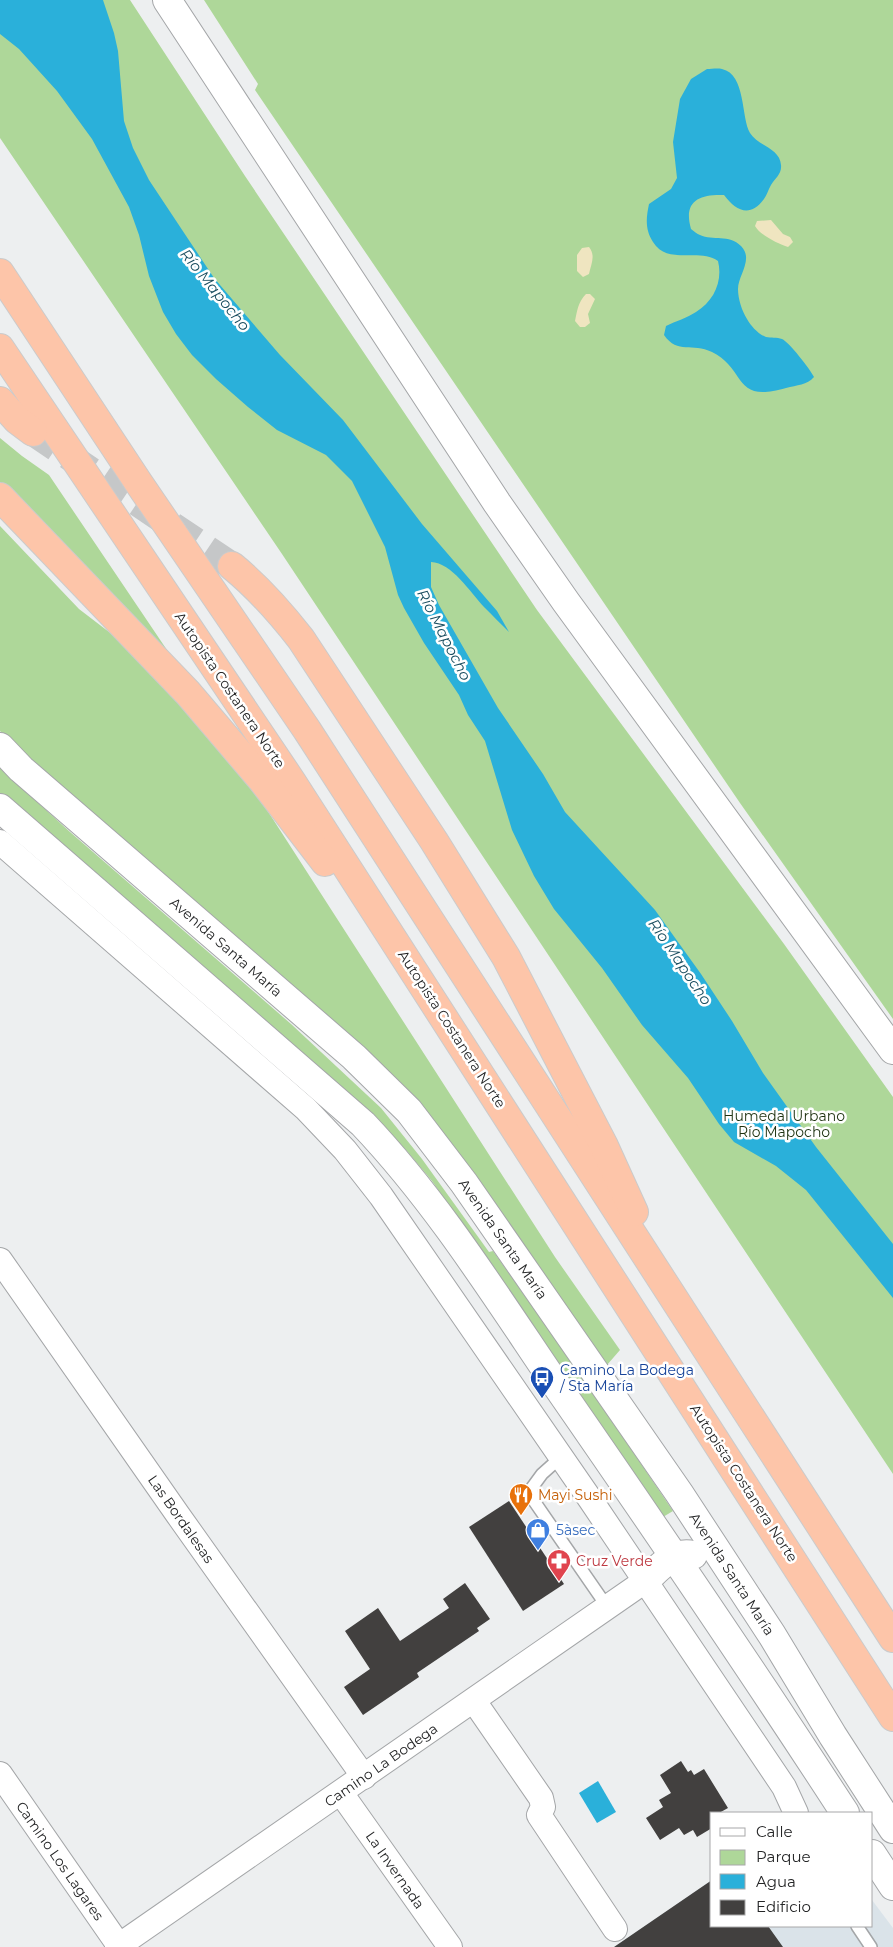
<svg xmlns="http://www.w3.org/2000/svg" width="893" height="1947" viewBox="0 0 893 1947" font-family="Montserrat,sans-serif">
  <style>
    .built { fill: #dae3e9 }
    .green { fill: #aed799 }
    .sand { fill: #efe5c0 }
    .water { fill: #2ab0da }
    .building { fill: #42403f }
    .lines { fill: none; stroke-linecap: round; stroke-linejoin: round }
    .motorway-tunnel { stroke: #c5c7c8; stroke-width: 28; stroke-dasharray: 28 14; stroke-linecap: butt }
    .service-casing { stroke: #a4a6a8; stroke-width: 14 }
    .minor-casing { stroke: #a4a6a8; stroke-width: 26 }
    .secondary-casing { stroke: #a4a6a8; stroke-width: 30 }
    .motorway-casing { stroke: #cbcbcb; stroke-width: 30 }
    .service { stroke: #fff; stroke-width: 11 }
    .minor { stroke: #fff; stroke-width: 24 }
    .secondary { stroke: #fff; stroke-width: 28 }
    .motorway { stroke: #fdc5a9; stroke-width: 28 }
    .labels { text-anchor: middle; stroke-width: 5; stroke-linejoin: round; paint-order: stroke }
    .street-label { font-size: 14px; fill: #252627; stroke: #fff }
    .park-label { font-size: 14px; fill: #1e3211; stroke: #fff }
    .transit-label { font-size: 14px; fill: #164399; stroke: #fff; text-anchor: start }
    .food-label { font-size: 14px; fill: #c56008; stroke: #fff; text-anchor: start }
    .shop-label { font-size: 14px; fill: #366cbe; stroke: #fff; text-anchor: start }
    .health-label { font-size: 14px; fill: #be3a42; stroke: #fff; text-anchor: start }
    .water-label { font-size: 15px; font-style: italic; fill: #194d5f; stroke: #fff }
  </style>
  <rect width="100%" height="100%" fill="#edeff0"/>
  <polygon class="built" points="712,1880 712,1926 872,1926 872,1900 893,1928 893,1947 614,1947"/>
  <g class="green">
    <polygon points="0,0 130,0 245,176 537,610 784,944 893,1097 893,1474 282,554 0,138"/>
    <polygon points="204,0 893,0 893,1019 740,803 255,90 258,84"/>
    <polygon points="0,438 22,456 49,475 169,653 165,656 0,482"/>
    <polygon points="0,526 79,609 139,655 249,782 555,1257 620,1350 607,1365 473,1172 447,1138 417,1105 28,760 0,731"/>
    <polygon points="0,768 70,832 291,1024 381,1108 422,1159 489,1252 493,1251 568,1356 673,1511 663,1517 432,1181 406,1150 378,1123 0,793"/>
  </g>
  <g class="sand">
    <path d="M771 220 783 234 790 237 793 242 788 247C778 244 760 235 755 226L757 221Z"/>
    <path d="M589 247C596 256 591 264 589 274L583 277 577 271V255L582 248Z"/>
    <path d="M586 294H590L595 299 588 314 590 323 585 327H580L575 321C577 311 578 302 586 294Z"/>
  </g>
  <g class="water">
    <path d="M0 0H103L114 33 118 51 124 121 133 148 149 180 214 278 280 355 343 420 422 524 497 611 509 632C501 624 493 616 484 607 470 592 452 563 431 562V587L439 605 498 708 543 774 565 812 655 910 701 974 732 1021 763 1073 788 1108 816 1147 893 1244V1298L806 1190 776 1166 734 1142 719 1124 688 1078 642 1025 602 968 554 909 534 876 512 830 485 741 468 715 459 695 424 643 404 608 398 595 385 547 352 481 326 455 277 430 248 407 216 379 192 355 176 334 163 312 149 276 139 235 129 207 92 139 57 91 19 49 0 34Z"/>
    <path d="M707 69C711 69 718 68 722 69 746 74 741 118 750 133 758 146 780 148 781 165 782 174 775 178 771 185 768 190 767 195 764 199 750 218 736 211 724 195 699 194 683 201 691 229 694 231 697 234 700 235 713 241 729 234 741 246 754 259 738 275 738 289 738 299 742 311 747 319 751 326 758 334 766 337 771 338 777 337 782 339 789 342 810 369 814 377 807 385 797 385 786 388 732 404 747 369 712 352 692 342 678 355 664 335L666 326C676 321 687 318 696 312 714 301 723 281 718 261 699 247 668 266 653 242 645 230 646 218 649 204L671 189 677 178 673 142 680 99 691 79Z"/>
    <polygon points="598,1781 616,1812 597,1823 579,1793"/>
  </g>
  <g class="building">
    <polygon points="509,1501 564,1584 523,1611 469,1527"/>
    <polygon points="465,1583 490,1619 477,1628 479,1631 417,1673 419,1677 363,1715 344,1687 370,1669 345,1631 378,1608 400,1641 449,1608 443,1599"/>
    <polygon points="681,1761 688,1772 691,1770 694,1775 704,1769 728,1808 719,1813 712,1813 712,1828 697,1837 693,1830 684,1835 679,1828 660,1840 646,1818 663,1807 659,1800 671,1793 660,1775"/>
    <polygon points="712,1880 712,1926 768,1926 783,1947 614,1947"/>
  </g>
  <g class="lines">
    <polyline class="motorway-tunnel" points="33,432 232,566"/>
    <g class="service-casing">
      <g id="service">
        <polyline points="561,1457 542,1474 531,1489 534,1501 608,1608"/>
        <polyline points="857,1926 871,1947"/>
      </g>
    </g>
    <g class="minor-casing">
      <g id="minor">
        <polyline points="0,842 306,1109 345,1150 381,1196 590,1499 784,1787 796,1813"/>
        <polyline points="0,1260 178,1515 364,1777"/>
        <polyline points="474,1701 541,1798 543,1807 539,1815 615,1929"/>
        <polyline points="0,1774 120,1947"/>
        <polyline points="341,1793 450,1947"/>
        <polyline points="117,1947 645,1581"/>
      </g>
    </g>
    <g class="secondary-casing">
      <g id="secondary">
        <polyline points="167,0 497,503 566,602 893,1050"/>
        <polyline points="0,747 21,769 354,1057 409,1111 464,1183 679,1493 772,1635 833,1736 893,1829"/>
        <path d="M0 808 363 1124C438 1203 497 1298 559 1389 656 1529 752 1670 845 1813"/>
        <path d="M645 1581C658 1569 673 1550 693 1555"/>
        <polyline points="872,1854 893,1886"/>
      </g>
    </g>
    <g class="motorway-casing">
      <g id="motorway">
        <polyline points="0,273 138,482 307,730 893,1638"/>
        <polyline points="0,348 292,782 893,1717"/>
        <polyline points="0,401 17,420 33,432"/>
        <polyline points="0,497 188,693 262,780 325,862"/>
        <path d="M232 566C259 588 280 612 301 639L434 841 506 957 604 1146 634 1212"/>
      </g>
    </g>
    <use href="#service" class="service"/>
    <use href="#minor" class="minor"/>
    <use href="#secondary" class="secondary"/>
    <use href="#motorway" class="motorway"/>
  </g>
  <defs>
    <g id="bus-pin" transform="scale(1.25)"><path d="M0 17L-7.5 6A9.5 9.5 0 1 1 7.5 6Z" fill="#1a4fb4" stroke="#fff"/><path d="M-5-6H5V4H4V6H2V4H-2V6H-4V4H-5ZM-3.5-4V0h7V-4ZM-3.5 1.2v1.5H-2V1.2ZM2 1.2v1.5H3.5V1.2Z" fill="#fff"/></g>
    <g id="restaurant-pin" transform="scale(1.25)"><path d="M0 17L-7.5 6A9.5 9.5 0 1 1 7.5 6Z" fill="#e8710a" stroke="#fff"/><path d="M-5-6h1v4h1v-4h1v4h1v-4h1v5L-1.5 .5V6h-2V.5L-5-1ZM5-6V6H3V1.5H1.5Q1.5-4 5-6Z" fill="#fff"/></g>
    <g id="shop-pin" transform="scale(1.25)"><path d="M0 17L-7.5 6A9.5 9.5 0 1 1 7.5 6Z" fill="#3f7fe0" stroke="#fff"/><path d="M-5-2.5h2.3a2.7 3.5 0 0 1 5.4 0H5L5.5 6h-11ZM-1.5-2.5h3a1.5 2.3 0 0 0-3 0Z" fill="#fff"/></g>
    <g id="pharmacy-pin" transform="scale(1.25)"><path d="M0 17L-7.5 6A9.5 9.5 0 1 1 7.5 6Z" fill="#e0444e" stroke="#fff"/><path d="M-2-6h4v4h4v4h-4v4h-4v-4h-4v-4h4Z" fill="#fff"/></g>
  </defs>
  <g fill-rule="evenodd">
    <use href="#bus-pin" x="542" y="1378"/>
    <use href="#restaurant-pin" x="521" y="1495"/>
    <use href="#shop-pin" x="538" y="1530"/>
    <use href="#pharmacy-pin" x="559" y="1561"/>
  </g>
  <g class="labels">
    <g class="street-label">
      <text transform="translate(230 690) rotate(56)" y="5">Autopista Costanera Norte</text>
      <text transform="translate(226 947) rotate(41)" y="5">Avenida Santa María</text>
      <text transform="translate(452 1029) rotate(57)" y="5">Autopista Costanera Norte</text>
      <text transform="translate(503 1239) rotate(55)" y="5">Avenida Santa María</text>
      <text transform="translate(744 1483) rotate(57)" y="5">Autopista Costanera Norte</text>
      <text transform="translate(181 1519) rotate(55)" y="5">Las Bordalesas</text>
      <text transform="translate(732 1574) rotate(57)" y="5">Avenida Santa María</text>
      <text transform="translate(381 1765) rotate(-35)" y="5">Camino La Bodega</text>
      <text transform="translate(60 1861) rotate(55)" y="5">Camino Los Lagares</text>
      <text transform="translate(395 1870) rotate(55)" y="5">La Invernada</text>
    </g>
    <g class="park-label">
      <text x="784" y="1121">Humedal Urbano<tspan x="784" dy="16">Río Mapocho</tspan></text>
    </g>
    <g class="transit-label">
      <text x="560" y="1375">Camino La Bodega<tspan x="560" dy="16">/ Sta María</tspan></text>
    </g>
    <g class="food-label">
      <text x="538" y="1500">Mayi Sushi</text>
    </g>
    <g class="shop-label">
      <text x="556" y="1535">5àsec</text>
    </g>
    <g class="health-label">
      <text x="576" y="1566">Cruz Verde</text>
    </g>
    <g class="water-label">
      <text transform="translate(215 290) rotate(51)" y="5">Río Mapocho</text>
      <text transform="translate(444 635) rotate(63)" y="5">Río Mapocho</text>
      <text transform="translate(680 962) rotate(56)" y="5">Río Mapocho</text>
    </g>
  </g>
  <rect x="710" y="1812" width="162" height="115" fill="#ffffff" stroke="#a8a8a9"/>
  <rect x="720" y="1828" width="25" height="8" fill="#ffffff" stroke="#a8a8a9"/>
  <text x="756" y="1837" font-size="15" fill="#252627">Calle</text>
  <rect x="720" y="1850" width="25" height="15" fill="#aed799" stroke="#a8a8a9"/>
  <text x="756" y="1862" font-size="15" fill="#252627">Parque</text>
  <rect x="720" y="1874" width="25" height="15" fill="#2ab0da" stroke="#a8a8a9"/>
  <text x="756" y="1887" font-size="15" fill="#252627">Agua</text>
  <rect x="720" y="1900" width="25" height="15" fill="#42403f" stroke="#a8a8a9"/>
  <text x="756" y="1912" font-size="15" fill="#252627">Edificio</text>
</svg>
